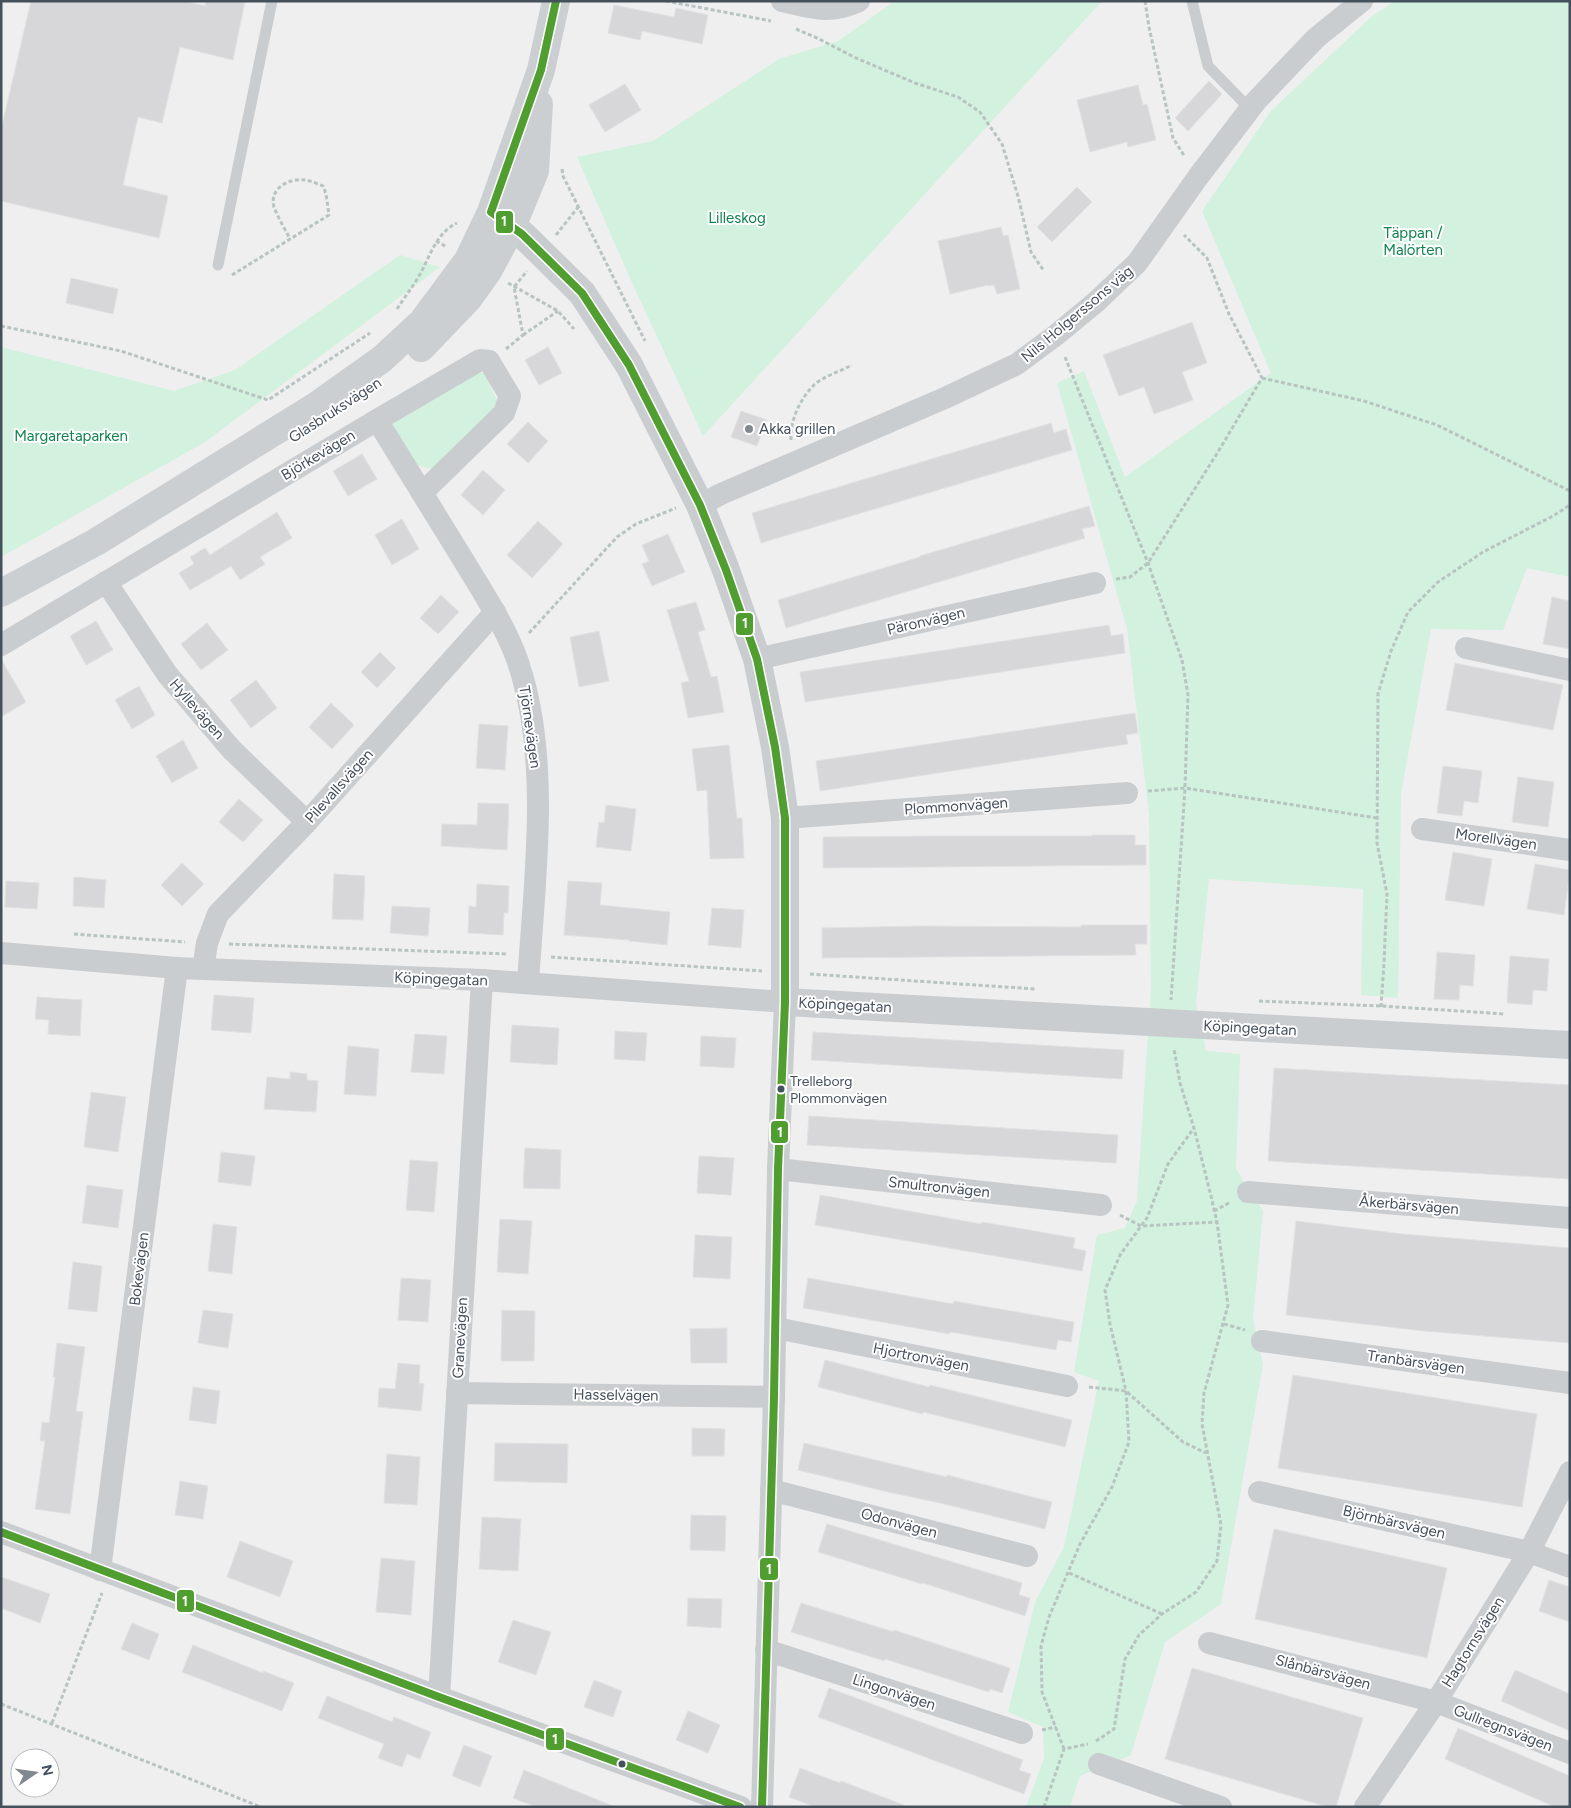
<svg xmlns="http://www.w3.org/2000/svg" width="1571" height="1808" viewBox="0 0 1571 1808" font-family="Figtree,sans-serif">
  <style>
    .green { fill: #d2f1de }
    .building { fill: #d7d7d9; stroke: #e1e1e2 }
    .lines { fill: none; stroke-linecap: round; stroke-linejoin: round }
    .path { stroke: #b7c4c1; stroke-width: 3; stroke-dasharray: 4 2.5; stroke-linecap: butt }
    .service { stroke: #cacdd0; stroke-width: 11 }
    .minor { stroke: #cacdd0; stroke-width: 22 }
    .tertiary { stroke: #cacdd0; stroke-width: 28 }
    .secondary { stroke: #cbcfd2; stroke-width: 28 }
    .bus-1-casing { stroke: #fff; stroke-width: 11 }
    .bus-1 { stroke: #509e2f; stroke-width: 8 }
    .poi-dot { fill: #818890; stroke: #fff; stroke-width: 2 }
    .bus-dot { fill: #45505d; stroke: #fff; stroke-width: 2 }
    .labels { text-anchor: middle; stroke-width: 4; stroke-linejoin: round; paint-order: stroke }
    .bus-label { font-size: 14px; fill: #45505d; stroke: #fff; text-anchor: start }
    .park-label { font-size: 15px; fill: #11834e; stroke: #fff }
    .street-label { font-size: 15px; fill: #45505d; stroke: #fff }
    .poi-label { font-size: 15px; fill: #45505d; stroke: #fff; text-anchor: start }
    .line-badge { stroke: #fff; stroke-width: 2 }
    .badge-label { font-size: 14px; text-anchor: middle; font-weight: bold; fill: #fff }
  </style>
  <rect width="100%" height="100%" fill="#f0efef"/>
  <g class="green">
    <polygon points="895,1 1102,1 703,436 628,274 577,157 653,141 779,59 838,41"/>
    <polygon points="1395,1 1570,1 1570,577 1527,568 1503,630 1431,629 1401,794 1398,998 1361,995 1363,889 1209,879 1196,1003 1206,1051 1240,1054 1236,1169 1263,1211 1253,1319 1263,1364 1221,1604 1165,1642 1131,1755 1080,1776 1070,1807 1026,1807 1044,1758 1043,1727 1008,1712 1035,1602 1064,1547 1099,1381 1074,1372 1097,1235 1125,1228 1137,1201 1151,988 1149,815 1127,629 1057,383 1084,371 1125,477 1271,373 1202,211 1271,111 1371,17"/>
    <polygon points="400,255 440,267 205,442 1,557 1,347 174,391 235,370"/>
    <path d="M475 373H484L499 404 435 468C410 471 399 444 393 423Z"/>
  </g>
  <g class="building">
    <polygon points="31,1 185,1 205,6 206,1 245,1 233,60 180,47 162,123 138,117 123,185 168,196 159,238 1,201 1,130"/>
    <polygon points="614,5 674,17 676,8 708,15 702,44 642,31 640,40 608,33"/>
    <polygon points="1209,81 1222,94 1188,131 1175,118"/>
    <polygon points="625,84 641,110 605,132 589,105"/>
    <polygon points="1138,85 1143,105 1147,104 1156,140 1128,147 1127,142 1090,152 1077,100"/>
    <polygon points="1077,187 1092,202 1052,242 1037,227"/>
    <polygon points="1001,227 1003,236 1008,235 1020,289 997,294 994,285 988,286 988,285 950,294 938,241"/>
    <polygon points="71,278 118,289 113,314 66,303"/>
    <polygon points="1192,322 1207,363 1182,372 1193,400 1154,414 1144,387 1119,396 1103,355"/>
    <polygon points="548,347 562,373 539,385 525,360"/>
    <polygon points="741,411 767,420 757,446 731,437"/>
    <polygon points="528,422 548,441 528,463 507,444"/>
    <polygon points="1051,423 1054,433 1066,429 1072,450 761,543 752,513"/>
    <polygon points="362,454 377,479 348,496 333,471"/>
    <polygon points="483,470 505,490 483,515 461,495"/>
    <polygon points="1089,506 1095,526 1082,529 1085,538 786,628 778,600 920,557 920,556"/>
    <polygon points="277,512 292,538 260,557 265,564 240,580 231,566 190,590 179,573 194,564 190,557 205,548 210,555"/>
    <polygon points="402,519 419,549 392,565 375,535"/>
    <polygon points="538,521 563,544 532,578 507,555"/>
    <polygon points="668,534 685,572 652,586 642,564 649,561 642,545"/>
    <polygon points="441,595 459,612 438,634 420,618"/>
    <polygon points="1552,597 1570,601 1570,649 1543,644"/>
    <polygon points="696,602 705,630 698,632 711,677 717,676 724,712 688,718 681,683 689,681 667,610"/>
    <polygon points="96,621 113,650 86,665 70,636"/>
    <polygon points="207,623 228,650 201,670 181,644"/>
    <polygon points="1109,625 1111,636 1123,634 1125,653 805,702 800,672"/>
    <polygon points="599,631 609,681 579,687 570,637"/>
    <polygon points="380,652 396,668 377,688 361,672"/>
    <polygon points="1,659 26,702 1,717"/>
    <polygon points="1455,663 1563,685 1553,730 1446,710"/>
    <polygon points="256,680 277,708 251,728 230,700"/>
    <polygon points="139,686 155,715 132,729 115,700"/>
    <polygon points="331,703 354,725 332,749 309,727"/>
    <polygon points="1135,713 1138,733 1126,735 1128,744 820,791 816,761"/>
    <polygon points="479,724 508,726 505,770 476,768"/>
    <polygon points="183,740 198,768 172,783 156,756"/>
    <polygon points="729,745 737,818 742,818 744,858 710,859 707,790 697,791 692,749"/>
    <polygon points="1443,766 1482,771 1478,803 1464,801 1462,816 1437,813"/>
    <polygon points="1518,777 1554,782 1548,827 1512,822"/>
    <polygon points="239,799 263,820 243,842 219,822"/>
    <polygon points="478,803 509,804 507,850 441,846 442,824 477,825"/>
    <polygon points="606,805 636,809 631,851 596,847 599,822 604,823"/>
    <polygon points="1092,835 1135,835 1135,845 1146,845 1146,865 823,868 823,837 931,836 1092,836"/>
    <polygon points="1453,852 1492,859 1484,906 1445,900"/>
    <polygon points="182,863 204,884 182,906 161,885"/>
    <polygon points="1535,864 1570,870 1564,915 1527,909"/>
    <polygon points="334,874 365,876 363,920 332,919"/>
    <polygon points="74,877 106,880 104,908 73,906"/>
    <polygon points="6,881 39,883 37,909 5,907"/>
    <polygon points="568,881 602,883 600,905 670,912 667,945 629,941 629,940 564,935"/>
    <polygon points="477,884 509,886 508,913 504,913 503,935 468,933 469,906 476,907"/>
    <polygon points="392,906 430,908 428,936 390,933"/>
    <polygon points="712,908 744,910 741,948 708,945"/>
    <polygon points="1081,925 1147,925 1147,944 1135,944 1136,955 822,958 822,928 920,926 1081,927"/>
    <polygon points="1437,952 1475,955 1473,986 1460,985 1459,1000 1434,999"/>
    <polygon points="1510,956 1549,959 1547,991 1533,990 1532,1005 1507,1003"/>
    <polygon points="214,995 254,998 251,1033 211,1030"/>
    <polygon points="37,997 82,1000 80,1036 48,1034 49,1020 35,1019"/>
    <polygon points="512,1025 559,1028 557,1065 510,1062"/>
    <polygon points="615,1031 647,1033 645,1061 614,1059"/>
    <polygon points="813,1032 1124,1050 1122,1079 811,1060"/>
    <polygon points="415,1034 447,1036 444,1074 411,1072"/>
    <polygon points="701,1036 736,1038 734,1068 700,1066"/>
    <polygon points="348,1046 379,1049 376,1096 344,1094"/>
    <polygon points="1274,1068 1570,1085 1570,1179 1268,1161"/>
    <polygon points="290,1072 307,1074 307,1080 318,1081 316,1112 264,1109 267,1077 290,1079"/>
    <polygon points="91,1092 126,1097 118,1152 84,1147"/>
    <polygon points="809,1116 1118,1135 1116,1163 807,1145"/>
    <polygon points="525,1148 561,1150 560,1189 523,1188"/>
    <polygon points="221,1152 255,1156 251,1186 218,1182"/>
    <polygon points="699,1156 734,1158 731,1195 697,1193"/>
    <polygon points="410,1160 438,1162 434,1212 406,1210"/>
    <polygon points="87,1185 123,1190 118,1228 82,1223"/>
    <polygon points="820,1195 981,1224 982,1222 1075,1238 1073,1248 1086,1251 1082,1271 815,1225"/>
    <polygon points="500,1219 532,1221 528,1274 497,1272"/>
    <polygon points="1296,1221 1403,1234 1570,1248 1570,1343 1424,1331 1286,1315"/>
    <polygon points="213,1224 237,1227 232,1274 208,1271"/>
    <polygon points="695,1235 732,1237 730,1279 693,1277"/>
    <polygon points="73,1262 102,1266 97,1312 68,1309"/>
    <polygon points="401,1278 431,1280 428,1322 398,1320"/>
    <polygon points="808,1278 953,1304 954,1301 1074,1322 1071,1342 1058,1340 1056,1350 950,1332 949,1334 803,1308"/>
    <polygon points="203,1310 233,1314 228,1348 198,1343"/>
    <polygon points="502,1310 535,1311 534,1361 501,1361"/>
    <polygon points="727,1328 727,1363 691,1363 690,1329"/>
    <polygon points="57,1343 85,1347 76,1411 83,1412 70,1514 35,1509 45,1441 40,1441 42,1422 49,1423 55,1377 53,1377"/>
    <polygon points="825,1360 929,1387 930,1385 1072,1420 1065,1447 923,1412 923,1414 818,1387"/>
    <polygon points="398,1363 420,1365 419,1383 424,1384 421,1411 378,1407 379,1388 395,1389"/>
    <polygon points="1293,1375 1537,1414 1522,1507 1278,1468"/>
    <polygon points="193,1387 220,1391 216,1424 189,1420"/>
    <polygon points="692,1428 725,1429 724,1456 692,1456"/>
    <polygon points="495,1443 568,1444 567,1483 494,1481"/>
    <polygon points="804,1443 947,1477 947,1475 1052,1502 1045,1529 940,1503 888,1492 798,1470"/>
    <polygon points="387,1454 420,1457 417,1505 384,1503"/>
    <polygon points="180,1481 208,1486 203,1519 175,1515"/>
    <polygon points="691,1515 726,1516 725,1551 690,1550"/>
    <polygon points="482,1517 521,1519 518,1571 479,1569"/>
    <polygon points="827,1524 1022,1583 1019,1595 1030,1598 1025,1616 923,1583 922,1584 818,1552"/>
    <polygon points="1274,1529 1447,1568 1427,1658 1255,1619"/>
    <polygon points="240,1541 293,1561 280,1597 227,1577"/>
    <polygon points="381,1558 415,1561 411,1615 376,1612"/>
    <polygon points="1,1577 50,1594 40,1623 1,1608"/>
    <polygon points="1549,1580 1570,1587 1570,1622 1539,1611"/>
    <polygon points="688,1598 722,1599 721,1628 687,1626"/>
    <polygon points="801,1603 894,1632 894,1630 1010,1668 1002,1693 990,1689 989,1692 885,1659 885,1661 791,1632"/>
    <polygon points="513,1620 551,1632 536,1675 498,1662"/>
    <polygon points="132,1623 159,1634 149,1660 121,1649"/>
    <polygon points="193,1645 263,1673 263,1671 294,1683 282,1711 182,1672"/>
    <polygon points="1192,1668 1363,1718 1336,1807 1328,1807 1165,1759"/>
    <polygon points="1515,1670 1570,1694 1570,1731 1501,1701"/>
    <polygon points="594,1680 622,1691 613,1717 584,1707"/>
    <polygon points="829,1688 1023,1760 1019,1770 1031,1774 1024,1794 818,1717"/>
    <polygon points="327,1696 392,1722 394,1717 431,1732 420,1759 407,1754 402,1767 378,1758 384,1744 318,1718"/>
    <polygon points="688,1711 720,1725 708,1753 676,1740"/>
    <polygon points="1458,1728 1570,1776 1570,1807 1555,1807 1445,1759"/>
    <polygon points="464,1745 492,1756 480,1787 452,1776"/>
    <polygon points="800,1768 840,1783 841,1781 904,1805 904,1807 815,1807 789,1797"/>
    <polygon points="524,1770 613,1806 613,1807 536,1807 513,1798"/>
  </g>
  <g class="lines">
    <g class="path">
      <polyline points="666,1 771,21"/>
      <polyline points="1145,1 1149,27 1173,138 1185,157"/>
      <polyline points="796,29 817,38 856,58 915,83 958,97 980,112 1002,144 1018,196 1031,252 1044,271"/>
      <polyline points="562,169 563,176 645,341"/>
      <polyline points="556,235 579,206"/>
      <polyline points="436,241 447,247"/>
      <path d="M232 275 329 215 326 194 323 186C317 184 310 180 304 180 288 178 269 189 274 207 278 218 285 229 290 239"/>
      <polyline points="508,283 558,311 574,329"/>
      <path d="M397 309C404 298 412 288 419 276 430 257 435 234 457 223"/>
      <polyline points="1,326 121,351 268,400 370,333"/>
      <polyline points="523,335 558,311"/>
      <polyline points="506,349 523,335 514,287 527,271"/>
      <polyline points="1065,357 1148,563 1182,660 1188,695 1185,788 1171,1000"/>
      <polyline points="1262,378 1364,401 1437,425 1570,491"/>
      <path d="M791 440C790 420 800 399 814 385 824 376 841 371 852 365"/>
      <polyline points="1116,579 1130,577 1148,563 1218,452 1262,378 1229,314 1207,258 1184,235"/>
      <polyline points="529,633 617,537 636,524 676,508"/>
      <polyline points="1148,791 1185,788 1377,818"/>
      <polyline points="74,934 185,942"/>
      <polyline points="229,944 507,954"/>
      <polyline points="551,957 762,971"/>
      <polyline points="810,974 1036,989"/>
      <polyline points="1259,1001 1381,1006 1505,1014"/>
      <polyline points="1381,1007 1384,963 1387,894 1377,843 1378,694 1391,651 1408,612 1438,582 1483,552 1553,516 1570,505"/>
      <polyline points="1214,1211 1229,1203"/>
      <polyline points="1120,1215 1141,1226 1217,1222"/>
      <polyline points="1224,1324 1245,1330"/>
      <polyline points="1089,1387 1126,1391 1183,1442 1206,1453"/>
      <polyline points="1069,1573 1162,1614"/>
      <polyline points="1,1704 261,1807"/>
      <polyline points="52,1723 102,1593"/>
      <polyline points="1042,1730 1056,1727"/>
      <polyline points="1096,1741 1114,1729 1125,1659 1139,1635 1162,1614 1196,1592 1217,1561 1221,1525 1202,1424 1204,1393 1228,1305 1217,1222 1210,1192 1194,1128 1180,1083 1174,1049"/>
      <polyline points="1064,1749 1042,1692 1041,1646 1049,1617 1080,1544 1112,1487 1129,1442 1126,1391 1110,1324 1105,1290 1120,1255 1147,1218 1168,1164 1194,1128"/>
      <polyline points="1044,1807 1064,1749 1088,1744"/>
    </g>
    <g class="service">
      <polyline points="1192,1 1208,66 1250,109"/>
      <polyline points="218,265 272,1"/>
    </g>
    <g class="minor">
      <path d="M782 1C812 8 829 15 859 1"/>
      <path d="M377 420C406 467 435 514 464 561 486 598 511 634 522 675 550 770 534 885 528 983"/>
      <polyline points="700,505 721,494 945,398 1017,364 1056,335 1096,302 1137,263 1198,177 1256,101 1316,38 1362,1"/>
      <polyline points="106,582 167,674 232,750 307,822"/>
      <polyline points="1,645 377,420 480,360 489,361 510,396 504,413 422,493"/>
      <polyline points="1466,648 1570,670"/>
      <polyline points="757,659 1095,583"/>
      <polyline points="785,818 1127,793"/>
      <polyline points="1422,829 1570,850"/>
      <polyline points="1,953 177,968 482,980 785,1002 778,1169 774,1397 762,1807"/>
      <polyline points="203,969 207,943 218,914 307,822 495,612"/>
      <polyline points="778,1169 1101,1205"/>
      <polyline points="1248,1192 1570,1218"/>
      <polyline points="776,1328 1067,1386"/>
      <polyline points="1262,1341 1570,1383"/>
      <polyline points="457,1393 774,1397"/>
      <polyline points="771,1490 1027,1556"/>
      <polyline points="1259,1492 1529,1552 1570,1567"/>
      <polyline points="1,1532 439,1697 741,1807"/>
      <polyline points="100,1570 177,968"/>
      <polyline points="1209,1643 1436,1702 1570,1753"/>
      <polyline points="766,1650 1022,1733"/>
      <polyline points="439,1697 482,980"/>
      <polyline points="1099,1764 1221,1807"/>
      <polyline points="1365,1807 1436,1702 1529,1552 1570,1472"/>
    </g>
    <polyline class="tertiary" points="493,213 522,234 582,293 629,365 700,505 726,570 757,659 775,747 785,818 785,1002 1570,1045"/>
    <g class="secondary">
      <polyline points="421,348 468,299 488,271 512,227 535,171 539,104"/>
      <polyline points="1,593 96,542 316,406 382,359 422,322 468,260 491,212 541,70 556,1"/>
    </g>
    <g class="bus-1-casing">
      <g id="bus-1">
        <polyline points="556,1 541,70 491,212 522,234 582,293 629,365 700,505 726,570 757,659 775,747 785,818 785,1002 778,1169 774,1397 762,1807"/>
        <polyline points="1,1532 439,1697 740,1807"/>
      </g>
    </g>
    <use href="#bus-1" class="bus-1"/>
  </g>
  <circle class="poi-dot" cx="749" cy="429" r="5"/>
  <g class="bus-dot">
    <circle cx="781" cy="1089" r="4.5"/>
    <circle cx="622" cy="1764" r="4.5"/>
  </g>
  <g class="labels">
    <g class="bus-label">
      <text x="790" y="1086">Trelleborg<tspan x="790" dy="17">Plommonvägen</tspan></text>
    </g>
    <g class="park-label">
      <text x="737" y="223">Lilleskog</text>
      <text x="1413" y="238">Täppan /<tspan x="1413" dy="17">Malörten</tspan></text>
      <text x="71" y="441">Margaretaparken</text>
    </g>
    <g class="street-label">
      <text transform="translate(1077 314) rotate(-40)" y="5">Nils Holgerssons väg</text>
      <text transform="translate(335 410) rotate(-33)" y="5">Glasbruksvägen</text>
      <text transform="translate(318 455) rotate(-31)" y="5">Björkevägen</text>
      <text transform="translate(926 621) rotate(-13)" y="5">Päronvägen</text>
      <text transform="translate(197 709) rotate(49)" y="5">Hyllevägen</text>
      <text transform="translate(530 727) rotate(82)" y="5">Tjörnevägen</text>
      <text transform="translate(339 786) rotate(-48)" y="5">Pilevallsvägen</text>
      <text transform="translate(956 806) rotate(-4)" y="5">Plommonvägen</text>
      <text transform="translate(1496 839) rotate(8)" y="5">Morellvägen</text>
      <text transform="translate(441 979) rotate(2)" y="5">Köpingegatan</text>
      <text transform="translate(845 1005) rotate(3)" y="5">Köpingegatan</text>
      <text transform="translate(1250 1028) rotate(3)" y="5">Köpingegatan</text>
      <text transform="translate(939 1187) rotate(6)" y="5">Smultronvägen</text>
      <text transform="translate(1409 1205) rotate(5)" y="5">Åkerbärsvägen</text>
      <text transform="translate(139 1269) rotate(-83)" y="5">Bokevägen</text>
      <text transform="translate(460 1338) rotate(-87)" y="5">Granevägen</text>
      <text transform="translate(921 1357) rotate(11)" y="5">Hjortronvägen</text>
      <text transform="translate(1416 1362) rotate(8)" y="5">Tranbärsvägen</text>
      <text transform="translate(616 1395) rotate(1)" y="5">Hasselvägen</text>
      <text transform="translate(1394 1522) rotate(13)" y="5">Björnbärsvägen</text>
      <text transform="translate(899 1523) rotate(15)" y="5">Odonvägen</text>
      <text transform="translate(1473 1642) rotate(-58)" y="5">Hagtornsvägen</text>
      <text transform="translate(1323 1672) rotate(15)" y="5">Slånbärsvägen</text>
      <text transform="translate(894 1692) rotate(18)" y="5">Lingonvägen</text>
      <text transform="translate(1503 1728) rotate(21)" y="5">Gullregnsvägen</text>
    </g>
    <g class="poi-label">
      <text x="759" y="434">Akka grillen</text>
    </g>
  </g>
  <g class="line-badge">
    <rect x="495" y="210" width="19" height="24" rx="5" fill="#509e2f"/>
    <rect x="735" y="612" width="19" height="24" rx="5" fill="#509e2f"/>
    <rect x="770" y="1120" width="19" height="24" rx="5" fill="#509e2f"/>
    <rect x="759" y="1557" width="20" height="24" rx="5" fill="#509e2f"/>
    <rect x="176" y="1589" width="19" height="24" rx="5" fill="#509e2f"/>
    <rect x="545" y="1727" width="20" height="24" rx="5" fill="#509e2f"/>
  </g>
  <g class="badge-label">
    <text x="504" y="226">1</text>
    <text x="745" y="628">1</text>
    <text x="780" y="1137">1</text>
    <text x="769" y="1574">1</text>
    <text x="185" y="1606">1</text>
    <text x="555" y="1744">1</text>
  </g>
  <rect width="1571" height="1808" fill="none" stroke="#45505d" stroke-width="5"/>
  <g transform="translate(35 1773) rotate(77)"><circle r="24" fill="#ffffff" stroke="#b5b9be"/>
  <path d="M0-4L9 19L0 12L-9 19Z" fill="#818890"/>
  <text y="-8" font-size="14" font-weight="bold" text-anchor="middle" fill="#45505d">N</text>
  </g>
</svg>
